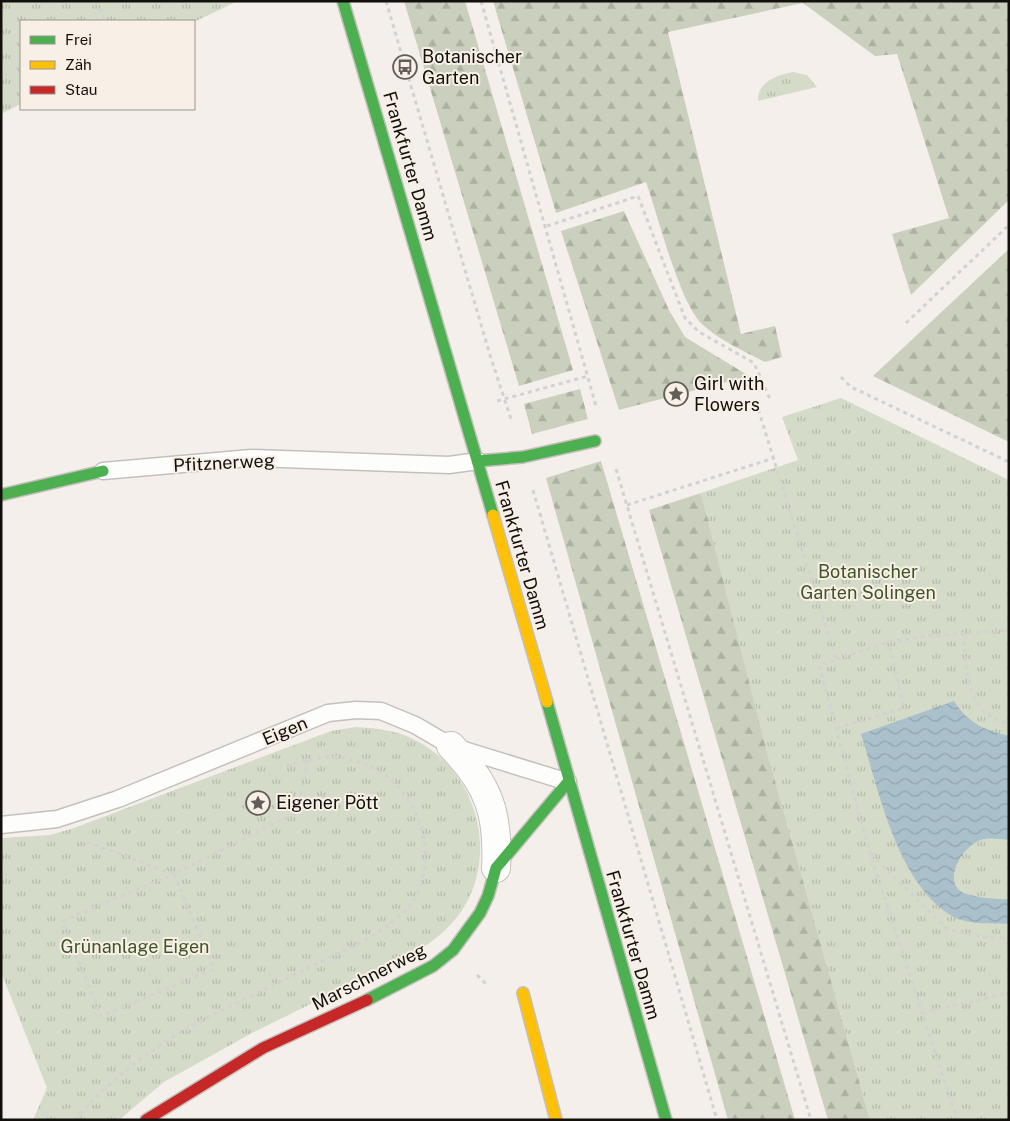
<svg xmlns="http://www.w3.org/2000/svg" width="1010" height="1121" viewBox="0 0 1010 1121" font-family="'Public Sans',sans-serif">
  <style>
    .grass { fill: url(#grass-tufts) }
    .forest { fill: url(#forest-firs) }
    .water { fill: url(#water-waves) }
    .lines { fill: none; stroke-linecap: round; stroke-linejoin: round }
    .lane-casing { stroke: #c4c0bc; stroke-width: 19 }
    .street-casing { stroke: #c4c0bc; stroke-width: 30 }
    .fast-casing { stroke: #c4c0bc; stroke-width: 14 }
    .slow-casing { stroke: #c4c0bc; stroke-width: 14 }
    .jam-casing { stroke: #c4c0bc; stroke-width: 14 }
    .path { stroke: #d3d2d0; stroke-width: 3; stroke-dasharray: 4 4; stroke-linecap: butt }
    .lane { stroke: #fdfdfc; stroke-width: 16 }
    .street { stroke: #fdfdfc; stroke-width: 28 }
    .fast { stroke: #4caf50; stroke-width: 11 }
    .slow { stroke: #ffc107; stroke-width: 11 }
    .jam { stroke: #c62828; stroke-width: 11 }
    .labels { text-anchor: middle; stroke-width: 4; stroke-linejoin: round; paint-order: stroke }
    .poi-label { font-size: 18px; fill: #120f0c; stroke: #f8efe6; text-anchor: start }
    .street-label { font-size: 18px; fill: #120f0c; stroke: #f8efe6 }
    .park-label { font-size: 18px; fill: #3f5527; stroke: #f8efe6 }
  </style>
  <defs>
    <pattern id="grass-tufts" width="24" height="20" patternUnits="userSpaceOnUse" patternTransform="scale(1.25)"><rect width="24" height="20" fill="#d4dbc8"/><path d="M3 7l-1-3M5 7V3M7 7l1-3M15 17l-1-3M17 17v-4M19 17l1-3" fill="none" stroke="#b5bbab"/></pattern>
    <pattern id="forest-firs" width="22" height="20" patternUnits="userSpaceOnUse" patternTransform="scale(1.25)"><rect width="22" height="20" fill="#cad0bd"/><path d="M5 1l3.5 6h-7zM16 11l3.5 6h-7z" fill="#acb1a1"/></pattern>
    <pattern id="water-waves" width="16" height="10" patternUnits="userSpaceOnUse" patternTransform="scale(1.25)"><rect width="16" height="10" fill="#aac1cc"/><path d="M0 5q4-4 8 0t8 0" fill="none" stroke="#91a5ae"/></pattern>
  </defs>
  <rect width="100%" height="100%" fill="#f4efea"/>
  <g class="grass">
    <polygon points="1,1 238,1 194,22 21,21 21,104 1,114"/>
    <path d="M793 72 807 75 817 87 758 101C757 82 777 75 793 72Z"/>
    <polygon points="841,398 1009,480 1009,1120 870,1120 767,752 701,493 798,460 782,417"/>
    <path d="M356 727C374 728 394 730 411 738 472 766 498 843 467 902 455 924 437 939 416 952L252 1033 164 1082 119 1120H33L47 1088 1 972V838L50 835 74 828 331 731Z"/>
  </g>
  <g class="forest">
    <polygon points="404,1 465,1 573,370 519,386"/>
    <path d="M493 1H1009V200L911 295 892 234 949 218 897 54 875 56 803 3 668 32 741 334 775 326 782 357 765 362C744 351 720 341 702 324 679 302 658 215 646 182L556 213Z"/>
    <polygon points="624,211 669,310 685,337 749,376 619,410 561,231"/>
    <polygon points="1009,249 1009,442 873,376"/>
    <polygon points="580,389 588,419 532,434 524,404"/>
    <polygon points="601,461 795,1120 728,1120 546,478"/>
    <polygon points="701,493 767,752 870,1120 828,1120 649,510"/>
  </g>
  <path class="water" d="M954 701C968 723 984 730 1009 736V840C1000 839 986 837 978 841 963 848 945 876 959 890 966 897 999 900 1009 899V924C991 923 968 925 952 916 897 883 879 791 861 734Z"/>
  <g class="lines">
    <g class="lane-casing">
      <g id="lane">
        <polyline points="103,471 251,458 449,465 478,461"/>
        <polyline points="1,825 57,819 118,799 328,713 356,710 381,711 415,725 451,746 568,782"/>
      </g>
    </g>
    <g class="street-casing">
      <path id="street" d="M451 746C489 785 499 814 496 868"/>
    </g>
    <g class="fast-casing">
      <g id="fast">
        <polyline points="343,1 493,515"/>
        <polyline points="478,461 523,457 595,441"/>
        <polyline points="1,495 103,471"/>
        <polyline points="547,702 666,1120"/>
        <polyline points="367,1000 433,966 453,950 480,913 488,896 496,868 568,782"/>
      </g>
    </g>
    <g class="slow-casing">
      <g id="slow">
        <polyline points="493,515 547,702"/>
        <polyline points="523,993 556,1120"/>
      </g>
    </g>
    <g class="jam-casing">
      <polyline id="jam" points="146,1120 263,1048 367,1000"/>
    </g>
    <g class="path">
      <polyline points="386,1 490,355 512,422"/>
      <polyline points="481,1 596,406"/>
      <polyline points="95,21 104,17 96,1"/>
      <polyline points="547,226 638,196 685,318 699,332 754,363 770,399"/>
      <polyline points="906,323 1009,225"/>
      <polyline points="841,377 851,387 1009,462"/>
      <polyline points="497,401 588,376"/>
      <polyline points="756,402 836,659 819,665 870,853 952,1105 959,1120"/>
      <polyline points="616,469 811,1120"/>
      <polyline points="533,490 717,1120"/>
      <polyline points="627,505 774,458"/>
      <path d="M963 633C967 668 964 716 1009 723"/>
      <polyline points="836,659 889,642 928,636 1009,630"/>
      <polyline points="837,728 904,708 889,642"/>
      <polyline points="87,842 174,874 297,812 308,760"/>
      <polyline points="871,854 947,929 983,937 1009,938"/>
      <polygon points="174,874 214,969 101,1016 62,921"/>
      <polyline points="477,975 488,986"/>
      <polyline points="922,1013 1009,993"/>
      <path d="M74 1120C94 1099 115 1078 138 1061 185 1024 247 999 300 972 333 955 374 940 402 914 444 876 425 797 379 771 343 750 320 756 281 767"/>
    </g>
    <use href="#lane" class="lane"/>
    <use href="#street" class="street"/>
    <use href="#fast" class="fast"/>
    <use href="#slow" class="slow"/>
    <use href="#jam" class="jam"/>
  </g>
  <defs>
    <g id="bus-ring" transform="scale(1.25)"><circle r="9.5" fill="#f8efe6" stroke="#615d5a" stroke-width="1.5"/><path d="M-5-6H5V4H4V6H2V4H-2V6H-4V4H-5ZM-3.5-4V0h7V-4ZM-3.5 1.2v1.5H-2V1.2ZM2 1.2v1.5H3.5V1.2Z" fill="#615d5a"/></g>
    <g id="sight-ring" transform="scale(1.25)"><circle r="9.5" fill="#f8efe6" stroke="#615d5a" stroke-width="1.5"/><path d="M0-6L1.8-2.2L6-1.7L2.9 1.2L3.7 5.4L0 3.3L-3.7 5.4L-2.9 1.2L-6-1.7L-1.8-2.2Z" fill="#615d5a"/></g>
  </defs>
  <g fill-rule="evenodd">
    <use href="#bus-ring" x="405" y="67"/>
    <use href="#sight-ring" x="676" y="394"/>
    <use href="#sight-ring" x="258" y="803"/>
  </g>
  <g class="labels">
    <g class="poi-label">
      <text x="422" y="63">Botanischer<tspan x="422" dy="21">Garten</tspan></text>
      <text x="694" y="390">Girl with<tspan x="694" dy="21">Flowers</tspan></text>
      <text x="276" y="809">Eigener Pött</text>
    </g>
    <g class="street-label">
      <text transform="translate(410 166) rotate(74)" y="6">Frankfurter Damm</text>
      <text transform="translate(224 463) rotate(-3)" y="6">Pfitznerweg</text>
      <text transform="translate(522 555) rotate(74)" y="6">Frankfurter Damm</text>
      <text transform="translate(285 731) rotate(-23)" y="6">Eigen</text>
      <text transform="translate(633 945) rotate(74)" y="6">Frankfurter Damm</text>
      <text transform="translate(369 977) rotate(-27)" y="6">Marschnerweg</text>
    </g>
    <g class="park-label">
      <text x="868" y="578">Botanischer<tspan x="868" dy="21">Garten Solingen</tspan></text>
      <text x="135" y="953">Grünanlage Eigen</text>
    </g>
  </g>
  <rect width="1010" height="1121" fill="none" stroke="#120f0c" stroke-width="5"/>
  <rect x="20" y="20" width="175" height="90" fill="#f8efe6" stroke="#9c958f"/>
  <rect x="30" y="36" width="25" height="8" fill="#4caf50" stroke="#9c958f"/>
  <text x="65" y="45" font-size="15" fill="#120f0c">Frei</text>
  <rect x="30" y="61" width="25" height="8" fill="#ffc107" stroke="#9c958f"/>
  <text x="65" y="70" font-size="15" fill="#120f0c">Zäh</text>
  <rect x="30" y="86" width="25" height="8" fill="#c62828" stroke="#9c958f"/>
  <text x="65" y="95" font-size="15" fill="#120f0c">Stau</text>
</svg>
